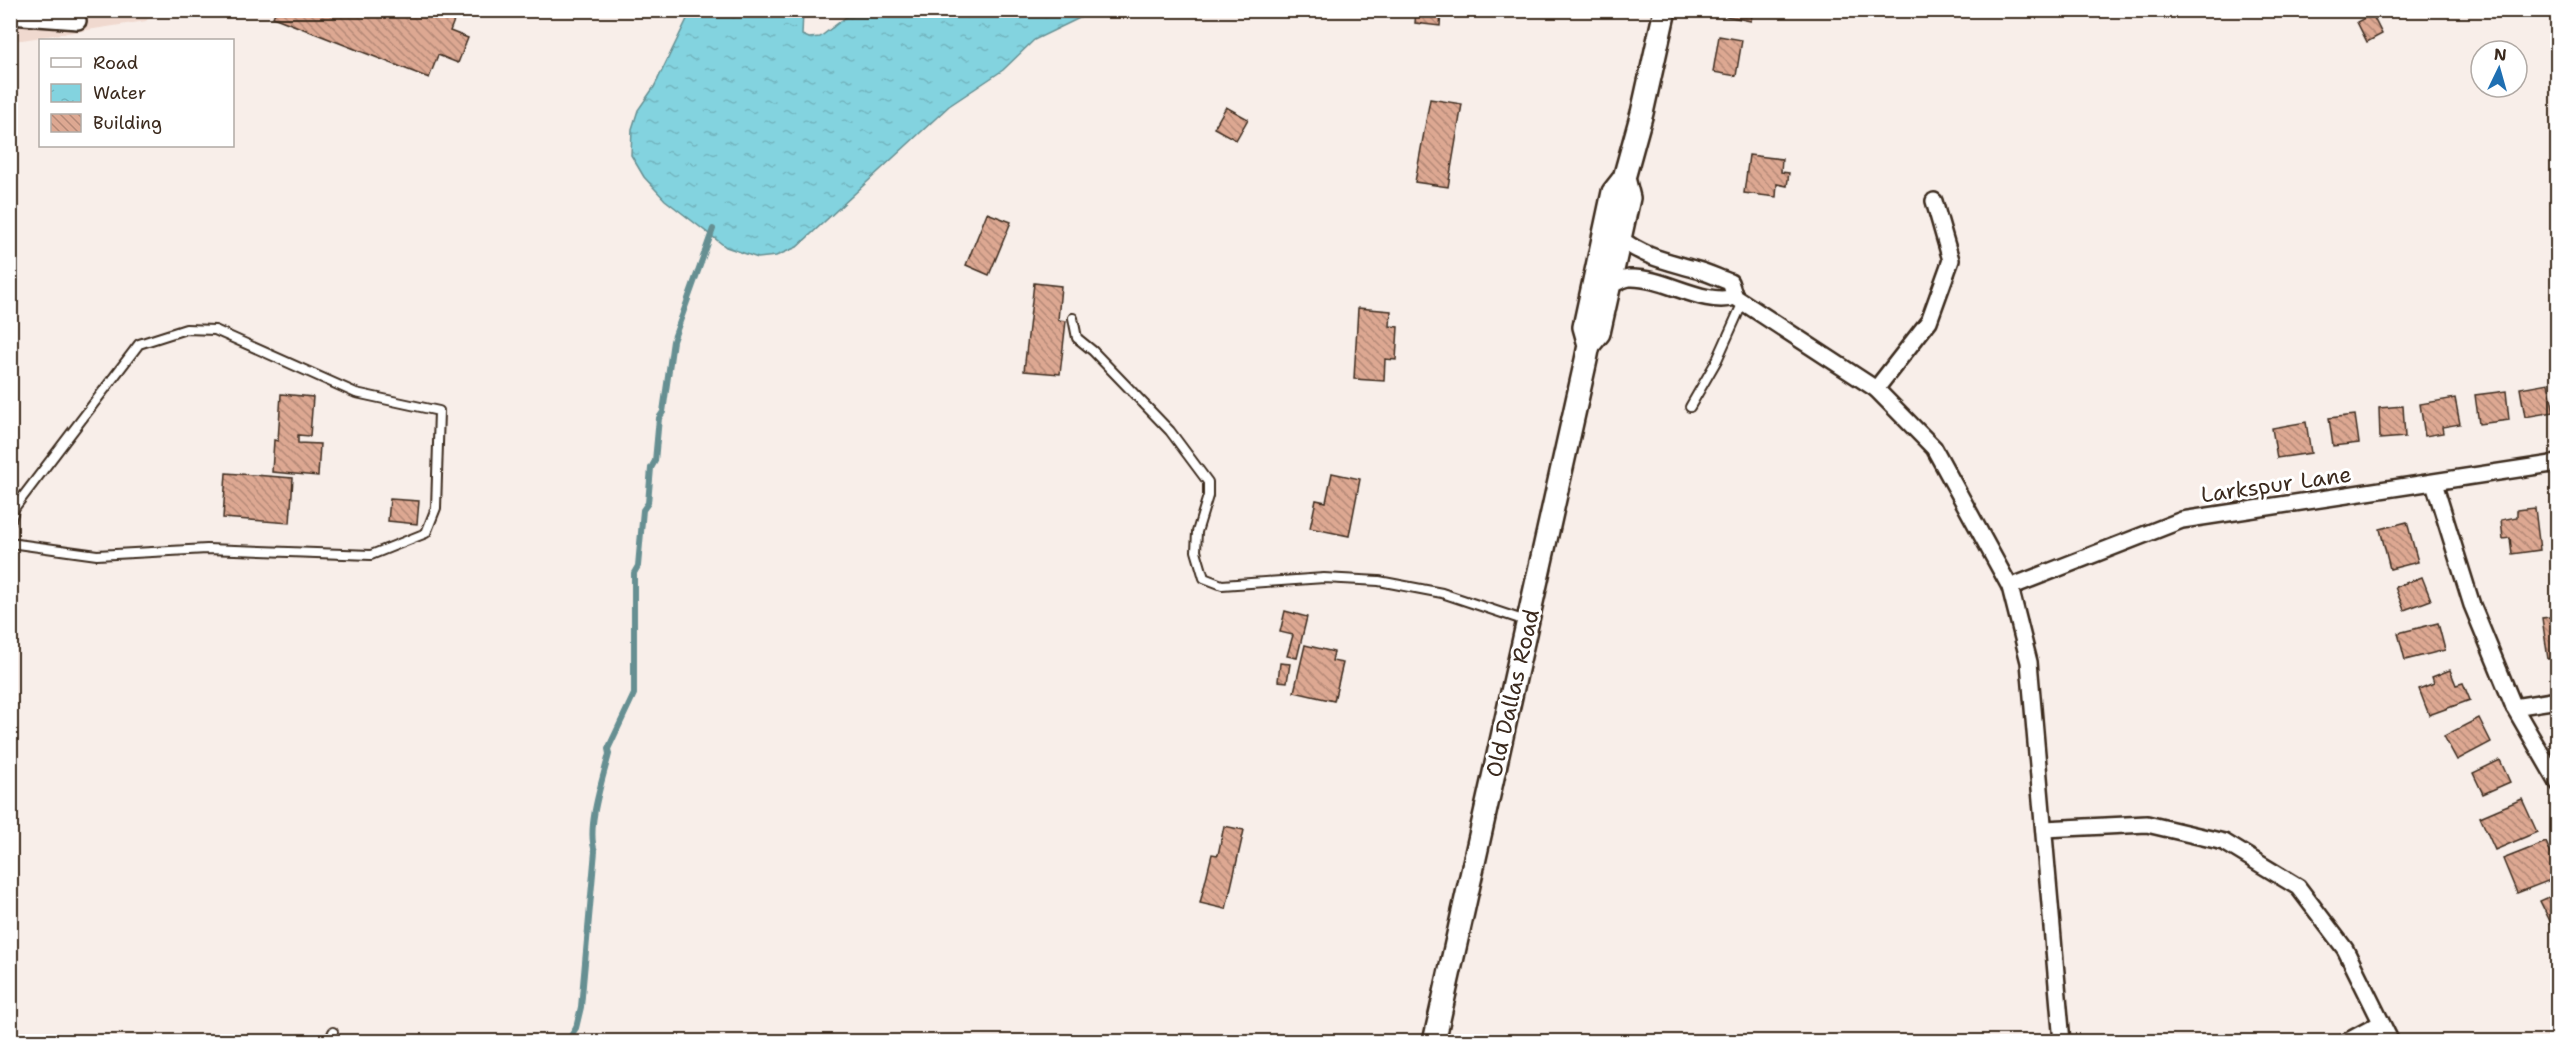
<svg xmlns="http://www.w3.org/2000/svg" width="2568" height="1052" viewBox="0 0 2568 1052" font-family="'Shantell Sans',sans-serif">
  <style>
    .built { fill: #f0d9cf }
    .water { fill: url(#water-ripples); stroke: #668f92; stroke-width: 1.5 }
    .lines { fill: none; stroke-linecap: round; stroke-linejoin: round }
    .stream { stroke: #668f92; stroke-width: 6 }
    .building { fill: url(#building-back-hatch); stroke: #3b2a1e; stroke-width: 1.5 }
    .service-casing { stroke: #3b2a1e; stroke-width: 12 }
    .minor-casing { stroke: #3b2a1e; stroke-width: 20 }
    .secondary-casing { stroke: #3b2a1e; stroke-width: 26 }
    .service { stroke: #fff; stroke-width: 8 }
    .minor { stroke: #fff; stroke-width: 15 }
    .secondary { stroke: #fff; stroke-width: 21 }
    .labels { text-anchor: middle; stroke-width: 6; stroke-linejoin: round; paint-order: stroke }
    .street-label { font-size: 22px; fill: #3b2a1e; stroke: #fff }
  </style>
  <defs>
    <pattern id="water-ripples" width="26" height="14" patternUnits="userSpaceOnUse" patternTransform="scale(1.5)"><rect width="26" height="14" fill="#83d3df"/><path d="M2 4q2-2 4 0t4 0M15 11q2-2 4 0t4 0" fill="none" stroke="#72b5bf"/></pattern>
    <pattern id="building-back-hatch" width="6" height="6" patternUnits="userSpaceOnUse" patternTransform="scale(1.5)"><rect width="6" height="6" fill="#dda892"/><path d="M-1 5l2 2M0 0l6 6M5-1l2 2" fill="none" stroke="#b48977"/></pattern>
  </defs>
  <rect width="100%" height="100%" fill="#f8eee9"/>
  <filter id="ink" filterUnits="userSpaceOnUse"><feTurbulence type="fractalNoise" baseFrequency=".0167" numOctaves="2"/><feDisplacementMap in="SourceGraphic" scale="12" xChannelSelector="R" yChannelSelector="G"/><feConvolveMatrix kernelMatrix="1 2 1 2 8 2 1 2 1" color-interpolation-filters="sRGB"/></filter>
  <g filter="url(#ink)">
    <polygon class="built" points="11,11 155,11 146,21 22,40 11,40"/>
    <polygon class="water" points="691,11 803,11 802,35 809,38 820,37 854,11 1094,11 1034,40 1003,70 949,106 797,247 776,256 758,258 726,247 665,200 644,177 631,155 632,129 638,110 654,87"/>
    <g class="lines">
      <path class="stream" d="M567 1042 576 1028 581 1007 595 851C586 828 603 778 609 754L608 749 634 694V573L638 566 643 510 648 503 651 468 655 461 659 418 663 412 673 341 713 229"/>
    </g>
    <g class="building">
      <polygon points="276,10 458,10 450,31 468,38 458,63 438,55 429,78 273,17"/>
      <polygon points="1416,10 1441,10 1440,26 1415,23"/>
      <polygon points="1727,10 1753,10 1751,21 1726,16"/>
      <polygon points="2372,14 2382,34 2367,42 2357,22"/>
      <polygon points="1719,36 1742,40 1736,76 1713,72"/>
      <polygon points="1430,99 1462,104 1448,187 1415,182"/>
      <polygon points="1226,107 1248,119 1236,140 1214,128"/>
      <polygon points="1749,155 1782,159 1781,172 1789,173 1787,186 1777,184 1776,197 1744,193"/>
      <polygon points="987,213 1011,222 989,275 966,265"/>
      <polygon points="1034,283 1061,286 1058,320 1066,321 1060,374 1024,371"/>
      <polygon points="1358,308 1391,311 1390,326 1398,327 1396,360 1385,359 1384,381 1354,379"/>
      <polygon points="2548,383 2554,412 2525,417 2520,388"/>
      <polygon points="2506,391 2509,420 2479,424 2475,395"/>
      <polygon points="281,394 313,397 310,436 298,435 298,443 320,444 318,476 272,472 274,440 278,441"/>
      <polygon points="2455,398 2460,424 2442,427 2443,433 2425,436 2420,404"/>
      <polygon points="2403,406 2405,437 2380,439 2379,408"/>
      <polygon points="2355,415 2359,443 2333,446 2329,418"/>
      <polygon points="2306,422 2311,453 2277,458 2272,428"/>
      <polygon points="226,473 293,478 290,523 223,518"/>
      <polygon points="1332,473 1360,479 1349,536 1310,528 1316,500 1326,502"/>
      <polygon points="390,499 419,501 417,524 388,521"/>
      <polygon points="2535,508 2540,550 2512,554 2510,538 2503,539 2501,520 2517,517 2517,510"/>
      <polygon points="2407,522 2418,562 2390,569 2380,529"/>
      <polygon points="2422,577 2431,600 2404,610 2395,587"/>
      <polygon points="1285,611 1307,617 1297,658 1287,656 1293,635 1280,632"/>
      <polygon points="2558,616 2558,657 2548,659 2542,618"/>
      <polygon points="2438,623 2445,650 2405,660 2398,633"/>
      <polygon points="1305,645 1334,652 1332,661 1343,663 1334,701 1294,692"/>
      <polygon points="1280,663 1290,664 1287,682 1278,681"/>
      <polygon points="2450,670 2456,685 2463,683 2470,700 2429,715 2419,689 2434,683 2432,677"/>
      <polygon points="2479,718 2491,742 2457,760 2444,736"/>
      <polygon points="2500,760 2510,782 2483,794 2473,773"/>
      <polygon points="2522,799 2537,832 2495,850 2480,817"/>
      <polygon points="1224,826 1244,830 1226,909 1200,903 1212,854 1218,855"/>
      <polygon points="2546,842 2558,870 2558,877 2517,893 2503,859"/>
      <polygon points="2558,893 2558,920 2551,923 2540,901"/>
    </g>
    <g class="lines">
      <g class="service-casing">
        <g id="service">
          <polyline points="1073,318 1077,338 1093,351 1170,431 1208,482 1208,496 1197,532 1196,551 1204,578 1222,585 1324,578 1379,581 1442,593 1526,621"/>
          <polyline points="1690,407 1717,360 1743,302"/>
          <polyline points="10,523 15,507 139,344 186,329 215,330 356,393 439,411 436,508 426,533 371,555 207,549 97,555 10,543"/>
          <polyline points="329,1042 333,1032"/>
        </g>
      </g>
      <g class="minor-casing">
        <g id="minor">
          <polyline points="10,16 78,21"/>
          <path d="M1621 239C1644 257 1667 261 1694 269 1707 272 1718 278 1730 282L1735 297 1876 389 1934 448 2010 587 2029 662 2062 1042"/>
          <path d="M1611 285C1616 283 1623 279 1629 278 1663 276 1703 307 1735 297"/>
          <polyline points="1876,389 1929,321 1951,260 1934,201"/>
          <polyline points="2434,483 2472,605 2514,707 2558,783"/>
          <polyline points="2010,587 2182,520 2558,463"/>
          <polyline points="2514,707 2558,700"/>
          <polyline points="2044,829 2147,824 2224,842 2298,887 2345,949 2391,1042"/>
          <polyline points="2346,1042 2381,1023"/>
        </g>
      </g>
      <g class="secondary-casing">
        <g id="secondary">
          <polyline points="1589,345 1599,333 1629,198 1624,178"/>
          <polyline points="1434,1042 1586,360 1589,345 1584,327 1613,192 1624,178 1642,113 1665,10"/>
        </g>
      </g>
      <use href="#service" class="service"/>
      <use href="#minor" class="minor"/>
      <use href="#secondary" class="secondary"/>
    </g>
  </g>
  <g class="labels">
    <g class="street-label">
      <text transform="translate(2276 484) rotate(-8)" y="8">Larkspur Lane</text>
      <text transform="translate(1512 693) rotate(-77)" y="8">Old Dallas Road</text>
    </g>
  </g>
  <rect width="2568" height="1052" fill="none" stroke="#fff" stroke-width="36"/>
  <rect x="18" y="18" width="2532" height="1016" fill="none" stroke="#3b2a1e" stroke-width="2" filter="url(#ink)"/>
  <rect x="39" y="39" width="195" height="108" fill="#ffffff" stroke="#b1aaa5" stroke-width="1.5"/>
  <rect x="51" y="58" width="30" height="9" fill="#ffffff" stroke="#b1aaa5" stroke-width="1.5"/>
  <text x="93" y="69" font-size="18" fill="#3b2a1e">Road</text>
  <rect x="51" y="84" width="30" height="18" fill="url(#water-ripples)" stroke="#b1aaa5" stroke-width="1.5"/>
  <text x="93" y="99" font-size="18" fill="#3b2a1e">Water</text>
  <rect x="51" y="114" width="30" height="18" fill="url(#building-back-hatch)" stroke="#b1aaa5" stroke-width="1.5"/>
  <text x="93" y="129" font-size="18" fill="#3b2a1e">Building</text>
  <g transform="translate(2499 69) rotate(5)"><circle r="28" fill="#ffffff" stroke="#b1aaa5" stroke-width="1.5"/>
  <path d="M0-4.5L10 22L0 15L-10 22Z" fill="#1f6fb2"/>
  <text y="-9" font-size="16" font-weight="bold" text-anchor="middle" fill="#3b2a1e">N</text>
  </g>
</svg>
